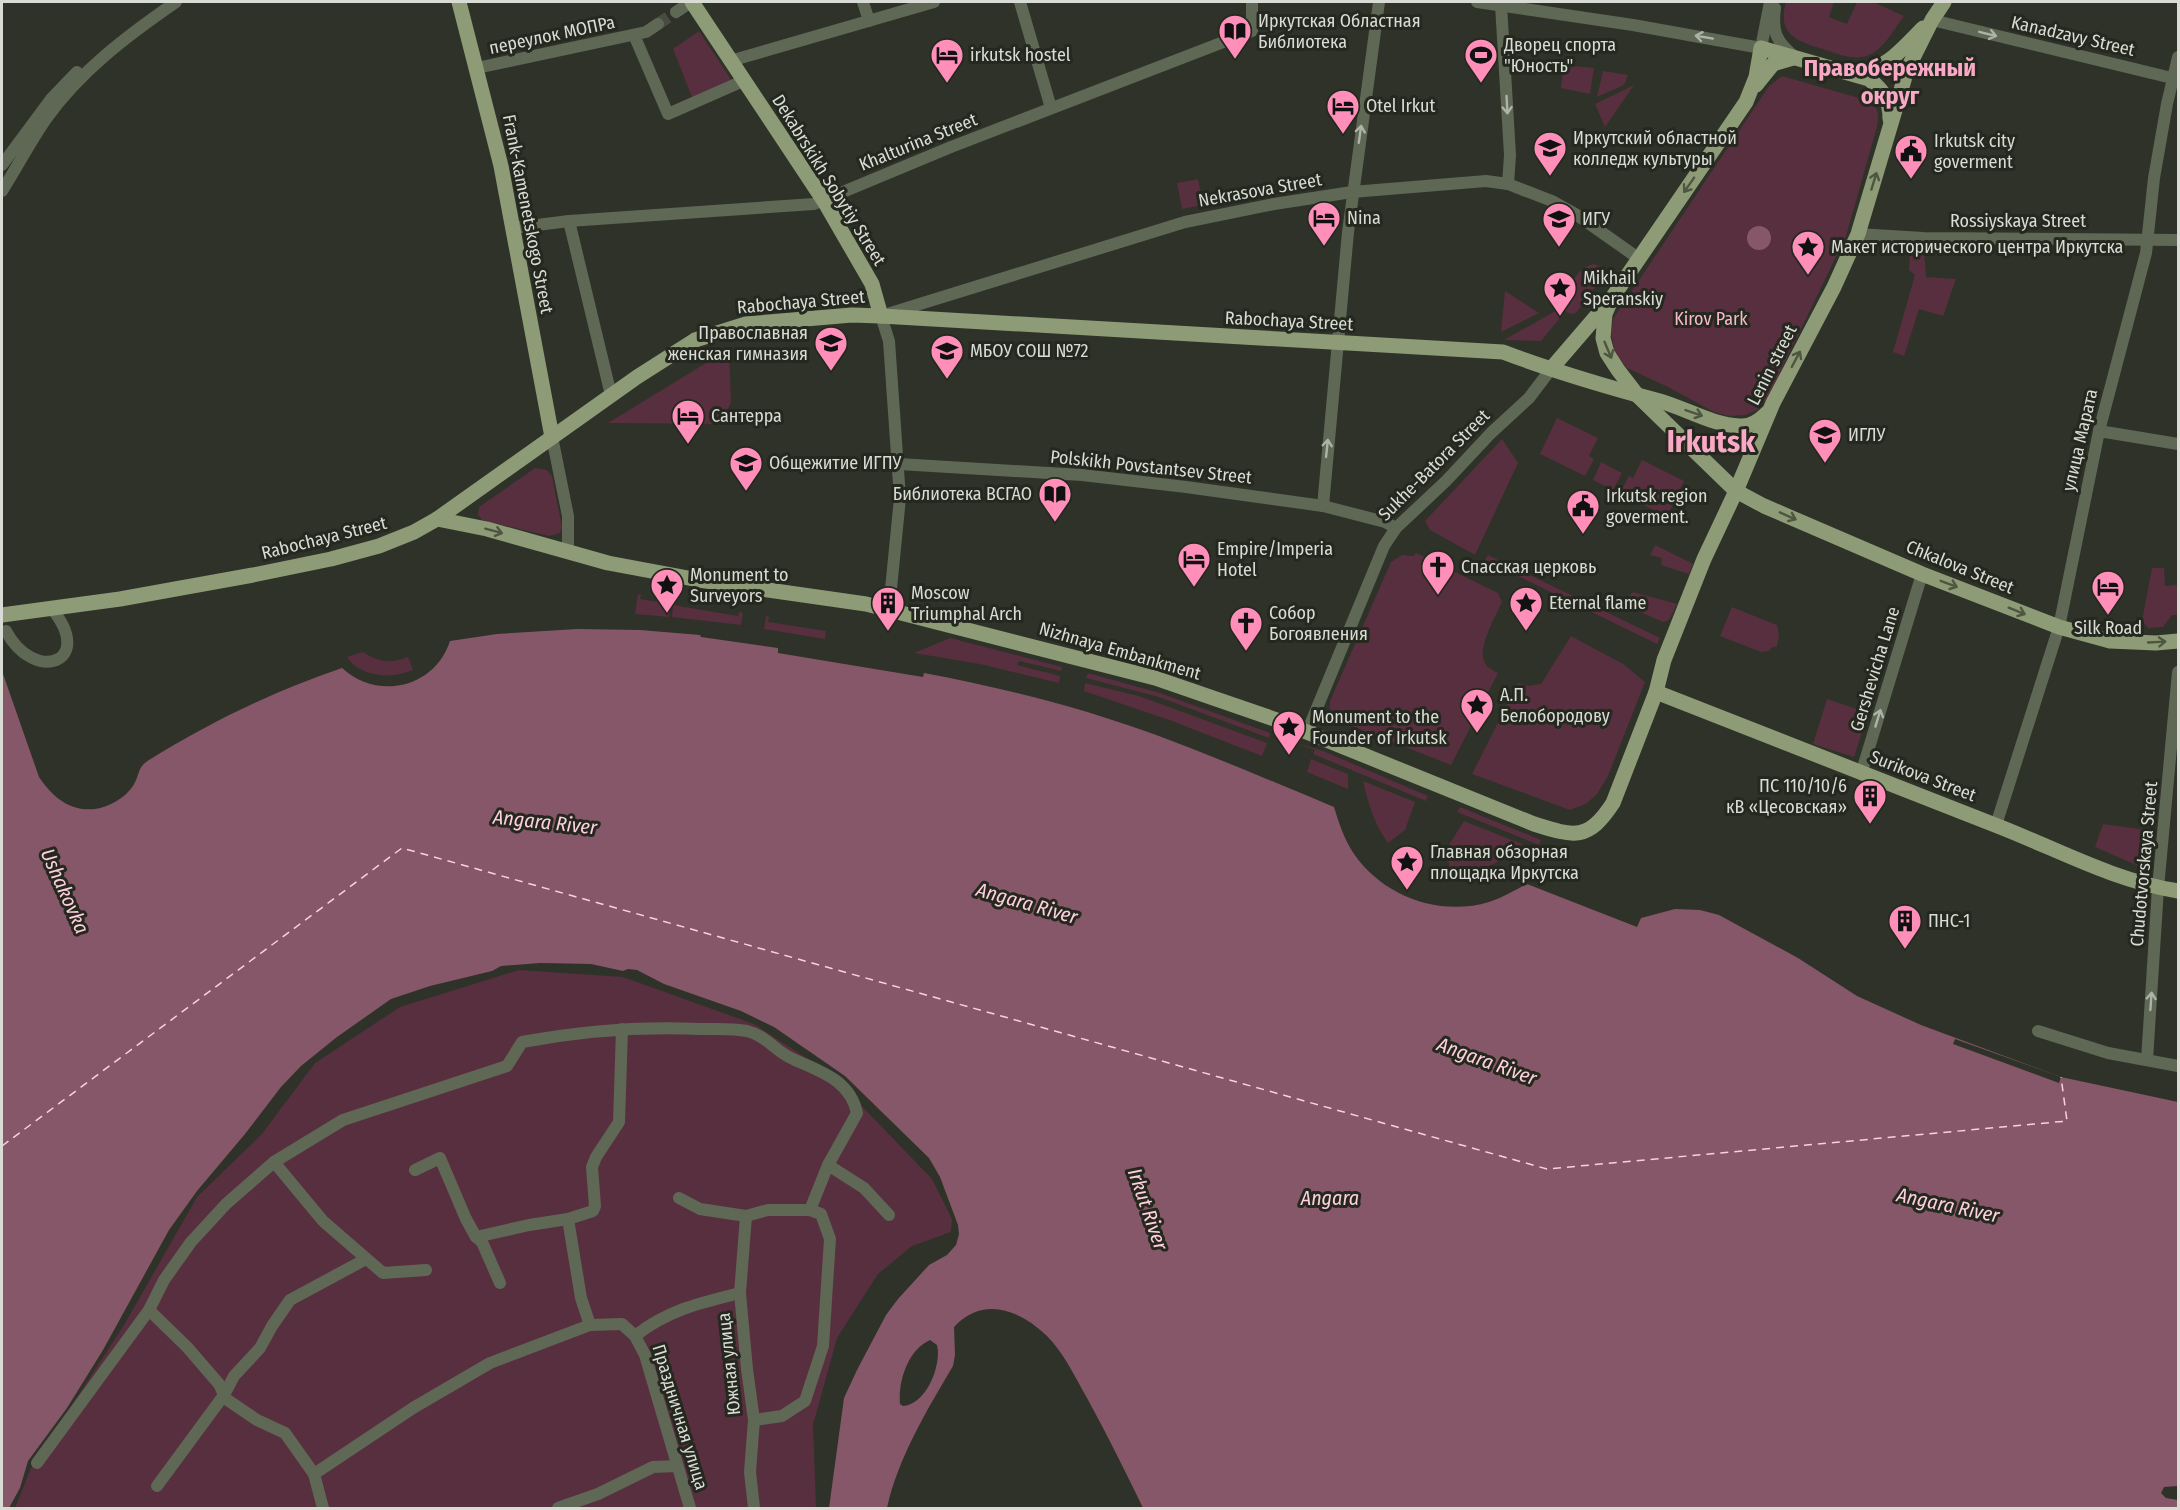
<svg xmlns="http://www.w3.org/2000/svg" width="2180" height="1510" viewBox="0 0 2180 1510" font-family="'Fira Sans Condensed',sans-serif">
  <style>
    .green { fill: #582f3f }
    .water { fill: #865768; fill-rule: evenodd }
    .pier { fill: #2e3228 }
    .lines { fill: none; stroke-linecap: round; stroke-linejoin: round }
    .ferry { stroke: #ffcfde; stroke-width: 1.5; stroke-dasharray: 8 6; stroke-linecap: butt }
    .minor-tunnel { stroke: #484c42; stroke-width: 12; stroke-dasharray: 12 6; stroke-linecap: butt }
    .minor { stroke: #5f6755; stroke-width: 12 }
    .major { stroke: #8d9c77; stroke-width: 15 }
    .oneway { stroke: #aeb3a8 }
    .oneway2 { stroke: #4e5642 }
    .labels { text-anchor: middle; stroke-width: 6; stroke-linejoin: round; paint-order: stroke }
    .poi-label { font-size: 18px; fill: #d9dcd5; stroke: #24281e; text-anchor: start }
    .street-label { font-size: 18px; fill: #d9dcd5; stroke: #24281e }
    .park-label { font-size: 18px; fill: #f7b8ce; stroke: #24281e }
    .water-label { font-size: 20px; font-style: italic; fill: #ffcfde; stroke: #24281e }
    .district-label { font-size: 24px; font-weight: bold; fill: #f9a9c5; stroke: #24281e }
    .town-label { font-size: 30px; font-weight: bold; fill: #f9a9c5; stroke: #24281e }
  </style>
  <rect width="100%" height="100%" fill="#2e3228"/>
  <g class="green">
    <path d="M1786 2H1834L1829 17 1847 24 1857 2H1873L1904 16C1893 30 1882 54 1862 57 1850 59 1837 54 1826 50 1799 42 1776 36 1786 2Z"/>
    <polygon points="699,31 732,81 692,97 673,49"/>
    <polygon points="1563,65 1594,68 1590,94 1561,88"/>
    <polygon points="1603,71 1628,75 1624,85 1597,97"/>
    <path d="M1782 76 1866 100C1879 107 1879 113 1877 127L1846 236 1767 399 1757 410 1745 415 1729 416 1714 412 1668 387 1627 368 1615 353 1611 333 1613 319 1769 86Z"/>
    <polygon points="1634,85 1605,127 1595,104"/>
    <polygon points="1198,179 1203,205 1182,209 1177,183"/>
    <polygon points="1910,249 1924,250 1926,277 1956,279 1943,316 1919,309 1904,356 1893,352 1915,275 1909,270"/>
    <path d="M1594 264 1603 268 1593 283 1596 286 1576 313 1570 314 1564 310C1566 293 1574 268 1594 264Z"/>
    <polygon points="1505,291 1539,313 1501,332"/>
    <polygon points="1557,310 1564,313 1541,341 1504,340"/>
    <polygon points="729,349 731,403 719,424 608,423"/>
    <polygon points="1557,418 1598,438 1589,456 1594,459 1585,476 1540,454"/>
    <polygon points="1502,439 1518,463 1475,555 1430,530 1425,521"/>
    <polygon points="1642,460 1684,481 1667,517 1620,493 1629,476 1633,478"/>
    <polygon points="1601,462 1622,473 1613,490 1593,480"/>
    <polygon points="535,468 547,470 552,476 562,527 560,533 549,536 482,520 478,515 479,507"/>
    <polygon points="1655,545 1693,564 1689,574 1661,565 1662,558 1650,555"/>
    <path d="M1416 553 1498 593 1502 602C1496 615 1478 647 1484 661 1486 667 1492 670 1498 673L1451 765 1329 717 1330 701 1391 562 1402 555 1414 556Z"/>
    <polygon points="1488,555 1660,638 1657,644 1485,560"/>
    <polygon points="2152,568 2164,568 2165,586 2178,585 2178,615 2172,615 2163,627 2148,628 2142,621"/>
    <polygon points="1633,592 1677,604 1669,620 1663,622 1625,605 1628,597"/>
    <polygon points="638,594 641,595 640,599 671,604 669,617 635,614"/>
    <polygon points="673,605 738,616 739,612 743,613 741,625 672,617"/>
    <polygon points="1732,607 1777,625 1779,635 1777,646 1771,648 1769,651 1761,652 1720,636"/>
    <polygon points="766,616 769,617 768,622 826,631 825,639 764,629"/>
    <polygon points="1571,636 1623,664 1645,682 1608,776 1597,794 1586,804 1570,810 1472,774 1518,683 1528,686 1541,684"/>
    <polygon points="950,638 1062,667 1061,671 1019,661 1017,665 1060,676 1059,683 980,664 914,653"/>
    <path d="M363 652C378 662 391 664 408 657L413 670C392 679 361 678 347 657Z"/>
    <polygon points="1088,673 1160,693 1270,733 1269,738 1159,697 1086,678"/>
    <polygon points="1085,683 1139,696 1267,743 1262,756 1172,721 1084,691"/>
    <polygon points="1827,699 1868,713 1854,757 1813,744"/>
    <polygon points="1294,742 1323,751 1428,796 1426,801 1313,754 1315,750"/>
    <polygon points="1311,759 1348,774 1348,789 1307,772"/>
    <path d="M1363 781 1415 802 1405 830 1388 843C1374 824 1368 803 1363 781Z"/>
    <polygon points="1460,807 1541,840 1539,845 1457,812"/>
    <path d="M1464 821 1522 844C1500 863 1479 874 1450 873L1447 848Z"/>
    <polygon points="2103,824 2147,830 2143,868 2095,847"/>
    <polygon points="519,970 623,977 754,1024 831,1074 932,1179 952,1219 951,1232 912,1246 878,1274 837,1338 813,1425 816,1508 15,1508 31,1468 124,1325 197,1197 261,1135 315,1063 400,1007"/>
  </g>
  <g class="water">
    <circle cx="1759" cy="238" r="12"/>
    <path d="M577 629 640 630 700 635 701 637 778 648V653L923 677 924 673C1004 688 1083 708 1159 736 1218 758 1276 783 1334 807 1339 823 1344 839 1354 854 1383 896 1439 917 1489 902 1502 898 1515 890 1527 884L1637 927 1641 918 1675 909 1700 910 1719 915 1798 958 1857 996 1921 1025 2061 1077 2178 1102V1486L2164 1487 2161 1493 2166 1498 2178 1500V1508H1143C1125 1471 1107 1434 1087 1398 1075 1377 1064 1353 1047 1336 1019 1309 983 1296 954 1327L955 1355 953 1366C927 1410 898 1458 887 1508H829L844 1398 857 1370 886 1315 898 1299 929 1265 947 1255 956 1245 959 1234 958 1225 940 1177 929 1158 845 1076 774 1027 741 1011 664 984 637 970 628 969 623 971 591 964 540 963 501 966 492 971 430 986 391 999 337 1037 301 1066 281 1087 245 1134 197 1191 169 1230 103 1350 67 1408 28 1461 20 1488 9 1508H2V671L39 777C52 796 69 812 95 809 109 807 125 798 133 786 140 775 137 767 149 760 210 722 274 691 342 668 377 701 435 688 450 641L497 634ZM930 1340 937 1345C942 1365 926 1405 903 1406L900 1404C898 1381 908 1350 930 1340Z"/>
  </g>
  <polygon class="pier" points="1955,1039 2061,1077 2059,1083 1953,1044"/>
  <g class="lines">
    <polyline class="ferry" points="2,1146 402,848 1547,1169 2067,1121 2061,1077"/>
    <polyline class="minor-tunnel" points="658,24 676,12"/>
    <g class="minor">
      <polyline points="863,2 869,21"/>
      <polyline points="1020,2 1051,108"/>
      <polyline points="1477,2 1633,25 1761,48 1770,2"/>
      <polyline points="1501,5 1510,155 1508,184"/>
      <path d="M1775 8C1772 32 1776 42 1795 57"/>
      <polyline points="676,12 691,2"/>
      <polyline points="1932,20 2172,78"/>
      <polyline points="634,35 668,114 743,81"/>
      <polyline points="730,61 934,2"/>
      <polyline points="477,68 646,32 658,24"/>
      <polyline points="2,165 51,99 77,72"/>
      <path d="M2 191C17 167 30 142 46 119 80 71 128 35 176 2"/>
      <polyline points="569,221 611,395"/>
      <polyline points="513,228 569,221 814,204 951,147 1252,31 1252,2"/>
      <polyline points="1858,234 1923,238 2178,240"/>
      <polyline points="2099,431 2178,444"/>
      <polyline points="552,437 568,516 568,553"/>
      <polyline points="899,464 1082,475 1186,487 1323,506 1385,522 1396,528"/>
      <polyline points="1323,506 1348,232 1379,2"/>
      <polyline points="889,609 900,498 889,341 881,316 1185,222 1274,204 1352,192 1486,181 1508,184 1552,201 1577,215 1638,258"/>
      <path d="M6 631C34 684 96 663 52 609"/>
      <polyline points="1307,732 1384,546 1396,528 1446,481 1491,433 1529,398 1551,369"/>
      <polyline points="1861,774 1922,574"/>
      <polyline points="1996,825 2059,627 2099,431 2146,253 2154,178 2167,104 2178,57"/>
      <polyline points="2038,1031 2108,1053 2178,1066"/>
      <polyline points="2147,1060 2158,888 2178,672"/>
      <polyline points="274,1162 323,1221 383,1273 426,1270"/>
      <polyline points="415,1170 440,1158 466,1219 476,1237 482,1242 500,1283"/>
      <polyline points="679,1198 700,1209 746,1216 768,1210 810,1210 828,1165 864,1188 889,1215"/>
      <polyline points="746,1216 740,1293 747,1369 754,1420 750,1472 754,1508"/>
      <polyline points="568,1219 581,1298 590,1325"/>
      <polyline points="476,1237 529,1225 568,1219 593,1211 595,1206 592,1167 596,1157 619,1122 622,1029"/>
      <polyline points="149,1310 187,1347 219,1384 226,1399 257,1420 285,1433 314,1474 323,1508"/>
      <polyline points="635,1336 645,1355 690,1508"/>
      <polyline points="754,1420 782,1416 805,1401 823,1346 830,1239 821,1214 810,1210"/>
      <path d="M37 1463 149 1310 164 1280 191 1242 226 1204 274 1162 343 1120 507 1066 522 1042C581 1031 640 1026 701 1029 715 1029 732 1028 747 1031 767 1036 776 1052 793 1059 821 1072 850 1080 857 1113L828 1165"/>
      <path d="M314 1474 413 1408 490 1363 590 1325 622 1324 635 1336C668 1310 700 1303 740 1293"/>
      <polyline points="157,1486 224,1395 234,1376 260,1348 272,1326 290,1300 366,1259"/>
      <polyline points="558,1508 598,1494 653,1467 677,1466"/>
    </g>
    <g class="major">
      <polyline points="459,2 501,166 552,437"/>
      <polyline points="692,2 824,201 872,284 881,316"/>
      <path d="M1856 74C1886 70 1903 48 1923 28"/>
      <polyline points="1756,85 1773,64 1793,58"/>
      <polyline points="1612,298 1605,314 1603,338 1607,353 1618,370 1638,396 1736,491 1764,506 1922,574 2059,627 2110,641 2156,643 2178,641"/>
      <path d="M1551 369 1612 298 1746 102 1756 77 1761 48 1869 79C1883 90 1890 100 1890 119"/>
      <path d="M437 519 487 529 608 563 699 580 866 604 1155 678 1277 720 1534 824C1575 837 1588 841 1613 803L1656 692 1664 660 1704 559 1736 491 1773 403 1834 287 1858 234 1907 70 1932 20 1944 2"/>
      <path d="M2 615 120 599 253 575 331 559 379 546 414 532 437 519 637 377 695 340 746 324 852 315 881 316 1503 352C1553 371 1604 386 1656 400 1684 407 1711 425 1740 426 1751 427 1759 421 1767 413"/>
      <path d="M1656 692C1769 737 1882 780 1995 825 2055 848 2114 881 2178 891"/>
    </g>
  </g>
  <defs><path id="oneway-shaft" d="M-6 0H5M1.5-3L5.5 0L1.5 3" fill="none" stroke-width="1.6" stroke-linecap="round" stroke-linejoin="round" transform="scale(1.5)"/></defs>
  <g class="oneway">
    <use href="#oneway-shaft" transform="translate(1988 34) rotate(14)"/>
    <use href="#oneway-shaft" transform="translate(1704 37) rotate(-170)"/>
    <use href="#oneway-shaft" transform="translate(1507 105) rotate(87)"/>
    <use href="#oneway-shaft" transform="translate(1360 134) rotate(-82)"/>
    <use href="#oneway-shaft" transform="translate(1327 448) rotate(-84)"/>
    <use href="#oneway-shaft" transform="translate(1878 718) rotate(-73)"/>
    <use href="#oneway-shaft" transform="translate(2151 1001) rotate(-86)"/>
  </g>
  <g class="oneway2">
    <use href="#oneway-shaft" transform="translate(1874 181) rotate(-73)"/>
    <use href="#oneway-shaft" transform="translate(1689 185) rotate(125)"/>
    <use href="#oneway-shaft" transform="translate(1608 350) rotate(67)"/>
    <use href="#oneway-shaft" transform="translate(1796 359) rotate(-62)"/>
    <use href="#oneway-shaft" transform="translate(1694 413) rotate(19)"/>
    <use href="#oneway-shaft" transform="translate(1788 516) rotate(24)"/>
    <use href="#oneway-shaft" transform="translate(494 531) rotate(15)"/>
    <use href="#oneway-shaft" transform="translate(1949 584) rotate(21)"/>
    <use href="#oneway-shaft" transform="translate(2017 611) rotate(22)"/>
    <use href="#oneway-shaft" transform="translate(2157 642) rotate(-3)"/>
  </g>
  <defs>
    <g id="library-pin" transform="scale(1.725)"><path d="M0 17L-7.5 6A9.5 9.5 0 1 1 7.5 6Z" fill="#ff8eb9" stroke="#24281e"/><path d="M-6-4Q-3-5.5-.7-3.5V5Q-3 3-6 4ZM6-4Q3-5.5 .7-3.5V5Q3 3 6 4Z" fill="#111"/></g>
    <g id="hotel-pin" transform="scale(1.725)"><path d="M0 17L-7.5 6A9.5 9.5 0 1 1 7.5 6Z" fill="#ff8eb9" stroke="#24281e"/><path d="M-6-4.5h1.5V1H6V5H4.5V3h-9V5H-6ZM-4 0a1.8 1.8 0 1 1 3.6 0ZM.5 0V-2.5h3Q6-2.5 6 0Z" fill="#111"/></g>
    <g id="stadium-pin" transform="scale(1.725)"><path d="M0 17L-7.5 6A9.5 9.5 0 1 1 7.5 6Z" fill="#ff8eb9" stroke="#24281e"/><path d="M0-5a6.5 5 0 1 0 0 10a6.5 5 0 1 0 0-10ZM-3.5-1.8h7v3.6h-7Z" fill="#111"/></g>
    <g id="university-pin" transform="scale(1.725)"><path d="M0 17L-7.5 6A9.5 9.5 0 1 1 7.5 6Z" fill="#ff8eb9" stroke="#24281e"/><path d="M0-5L7-2L0 1L-7-2ZM-4 1L0 2.5L4 1V4Q0 6-4 4Z" fill="#111"/></g>
    <g id="civic-pin" transform="scale(1.725)"><path d="M0 17L-7.5 6A9.5 9.5 0 1 1 7.5 6Z" fill="#ff8eb9" stroke="#24281e"/><path d="M-.6-6.5H3V-4.5H.6V-3L4-1V1h2V6H-6V1h2V-1L-.6-3ZM-1.2 2.5V6h2.4V2.5Z" fill="#111"/></g>
    <g id="sight-pin" transform="scale(1.725)"><path d="M0 17L-7.5 6A9.5 9.5 0 1 1 7.5 6Z" fill="#ff8eb9" stroke="#24281e"/><path d="M0-6L1.8-2.2L6-1.7L2.9 1.2L3.7 5.4L0 3.3L-3.7 5.4L-2.9 1.2L-6-1.7L-1.8-2.2Z" fill="#111"/></g>
    <g id="school-pin" transform="scale(1.725)"><path d="M0 17L-7.5 6A9.5 9.5 0 1 1 7.5 6Z" fill="#ff8eb9" stroke="#24281e"/><path d="M0-5L7-2L0 1L-7-2ZM-4 1L0 2.5L4 1V4Q0 6-4 4Z" fill="#111"/></g>
    <g id="church-pin" transform="scale(1.725)"><path d="M0 17L-7.5 6A9.5 9.5 0 1 1 7.5 6Z" fill="#ff8eb9" stroke="#24281e"/><path d="M-1.2-6h2.4v3.5h3.3v2.4h-3.3V6h-2.4V-.1h-3.3v-2.4h3.3Z" fill="#111"/></g>
    <g id="building-pin" transform="scale(1.725)"><path d="M0 17L-7.5 6A9.5 9.5 0 1 1 7.5 6Z" fill="#ff8eb9" stroke="#24281e"/><path d="M-4-6H4V6H1V3H-1V6H-4ZM-2.5-4.3h1.7v1.8h-1.7ZM.8-4.3h1.7v1.8H.8ZM-2.5-1h1.7V.8h-1.7ZM.8-1h1.7V.8H.8Z" fill="#111"/></g>
  </defs>
  <g fill-rule="evenodd">
    <use href="#library-pin" x="1235" y="31"/>
    <use href="#hotel-pin" x="947" y="55"/>
    <use href="#stadium-pin" x="1481" y="55"/>
    <use href="#hotel-pin" x="1343" y="106"/>
    <use href="#university-pin" x="1550" y="148"/>
    <use href="#civic-pin" x="1911" y="151"/>
    <use href="#hotel-pin" x="1324" y="218"/>
    <use href="#university-pin" x="1559" y="219"/>
    <use href="#sight-pin" x="1808" y="247"/>
    <use href="#sight-pin" x="1560" y="288"/>
    <use href="#school-pin" x="831" y="343"/>
    <use href="#school-pin" x="947" y="351"/>
    <use href="#hotel-pin" x="688" y="416"/>
    <use href="#university-pin" x="1825" y="435"/>
    <use href="#university-pin" x="746" y="463"/>
    <use href="#library-pin" x="1055" y="494"/>
    <use href="#civic-pin" x="1583" y="506"/>
    <use href="#hotel-pin" x="1194" y="559"/>
    <use href="#church-pin" x="1438" y="567"/>
    <use href="#sight-pin" x="667" y="585"/>
    <use href="#hotel-pin" x="2108" y="587"/>
    <use href="#building-pin" x="888" y="603"/>
    <use href="#sight-pin" x="1526" y="603"/>
    <use href="#church-pin" x="1246" y="623"/>
    <use href="#sight-pin" x="1477" y="705"/>
    <use href="#sight-pin" x="1289" y="727"/>
    <use href="#building-pin" x="1870" y="796"/>
    <use href="#sight-pin" x="1407" y="862"/>
    <use href="#building-pin" x="1905" y="921"/>
  </g>
  <g class="labels">
    <g class="poi-label">
      <text x="1258" y="27">Иркутская Областная<tspan x="1258" dy="21">Библиотека</tspan></text>
      <text x="1504" y="51">Дворец спорта<tspan x="1504" dy="21">"Юность"</tspan></text>
      <text x="970" y="61">irkutsk hostel</text>
      <text x="1366" y="112">Otel Irkut</text>
      <text x="1573" y="144">Иркутский областной<tspan x="1573" dy="21">колледж культуры</tspan></text>
      <text x="1934" y="147">Irkutsk city<tspan x="1934" dy="21">goverment</tspan></text>
      <text x="1347" y="224">Nina</text>
      <text x="1582" y="225">ИГУ</text>
      <text x="1831" y="253">Макет исторического центра Иркутска</text>
      <text x="1583" y="284">Mikhail<tspan x="1583" dy="21">Speranskiy</tspan></text>
      <text x="808" y="339" text-anchor="end">Православная<tspan x="808" dy="21">женская гимназия</tspan></text>
      <text x="970" y="357">МБОУ СОШ №72</text>
      <text x="711" y="422">Сантерра</text>
      <text x="1848" y="441">ИГЛУ</text>
      <text x="769" y="469">Общежитие ИГПУ</text>
      <text x="1032" y="500" text-anchor="end">Библиотека ВСГАО</text>
      <text x="1606" y="502">Irkutsk region<tspan x="1606" dy="21">goverment.</tspan></text>
      <text x="1217" y="555">Empire/Imperia<tspan x="1217" dy="21">Hotel</tspan></text>
      <text x="1461" y="573">Спасская церковь</text>
      <text x="690" y="581">Monument to<tspan x="690" dy="21">Surveyors</tspan></text>
      <text x="911" y="599">Moscow<tspan x="911" dy="21">Triumphal Arch</tspan></text>
      <text x="1549" y="609">Eternal flame</text>
      <text x="1269" y="619">Собор<tspan x="1269" dy="21">Богоявления</tspan></text>
      <text x="2108" y="634" text-anchor="middle">Silk Road</text>
      <text x="1500" y="701">А.П.<tspan x="1500" dy="21">Белобородову</tspan></text>
      <text x="1312" y="723">Monument to the<tspan x="1312" dy="21">Founder of Irkutsk</tspan></text>
      <text x="1847" y="792" text-anchor="end">ПС 110/10/6<tspan x="1847" dy="21">кВ «Цесовская»</tspan></text>
      <text x="1430" y="858">Главная обзорная<tspan x="1430" dy="21">площадка Иркутска</tspan></text>
      <text x="1928" y="927">ПНС-1</text>
    </g>
    <g class="street-label">
      <text transform="translate(552 35) rotate(-12)" y="6">переулок МОПРа</text>
      <text transform="translate(2073 36) rotate(13)" y="6">Kanadzavy Street</text>
      <text transform="translate(918 142) rotate(-22)" y="6">Khalturina Street</text>
      <text transform="translate(829 180) rotate(58)" y="6">Dekabrskikh Sobytiy Street</text>
      <text transform="translate(1260 190) rotate(-10)" y="6">Nekrasova Street</text>
      <text transform="translate(528 214) rotate(79)" y="6">Frank-Kamenetskogo Street</text>
      <text x="2018" y="227">Rossiyskaya Street</text>
      <text transform="translate(801 302) rotate(-5)" y="6">Rabochaya Street</text>
      <text transform="translate(1289 321) rotate(3)" y="6">Rabochaya Street</text>
      <text transform="translate(1772 365) rotate(-63)" y="6">Lenin street</text>
      <text transform="translate(2080 440) rotate(-77)" y="6">улица Марата</text>
      <text transform="translate(1434 465) rotate(-45)" y="6">Sukhe-Batora Street</text>
      <text transform="translate(1151 467) rotate(6)" y="6">Polskikh Povstantsev Street</text>
      <text transform="translate(324 538) rotate(-14)" y="6">Rabochaya Street</text>
      <text transform="translate(1960 567) rotate(22)" y="6">Chkalova Street</text>
      <text transform="translate(1120 651) rotate(16)" y="6">Nizhnaya Embankment</text>
      <text transform="translate(1875 669) rotate(-73)" y="6">Gershevicha Lane</text>
      <text transform="translate(1923 776) rotate(21)" y="6">Surikova Street</text>
      <text transform="translate(2144 864) rotate(-85)" y="6">Chudotvorskaya Street</text>
      <text transform="translate(729 1364) rotate(-96)" y="6">Южная улица</text>
      <text transform="translate(680 1417) rotate(73)" y="6">Праздничная улица</text>
    </g>
    <g class="park-label">
      <text x="1711" y="325">Kirov Park</text>
    </g>
    <g class="water-label">
      <text transform="translate(545 822) rotate(6)" y="7">Angara River</text>
      <text transform="translate(65 891) rotate(66)" y="7">Ushakovka</text>
      <text transform="translate(1027 903) rotate(16)" y="7">Angara River</text>
      <text transform="translate(1487 1061) rotate(20)" y="7">Angara River</text>
      <text x="1330" y="1205">Angara</text>
      <text transform="translate(1948 1205) rotate(12)" y="7">Angara River</text>
      <text transform="translate(1148 1209) rotate(71)" y="7">Irkut River</text>
    </g>
    <g class="district-label">
      <text x="1890" y="76">Правобережный<tspan x="1890" dy="28">округ</tspan></text>
    </g>
    <g class="town-label">
      <text x="1711" y="452">Irkutsk</text>
    </g>
  </g>
  <rect width="2180" height="1510" fill="none" stroke="#d9dcd5" stroke-width="6"/>
</svg>
